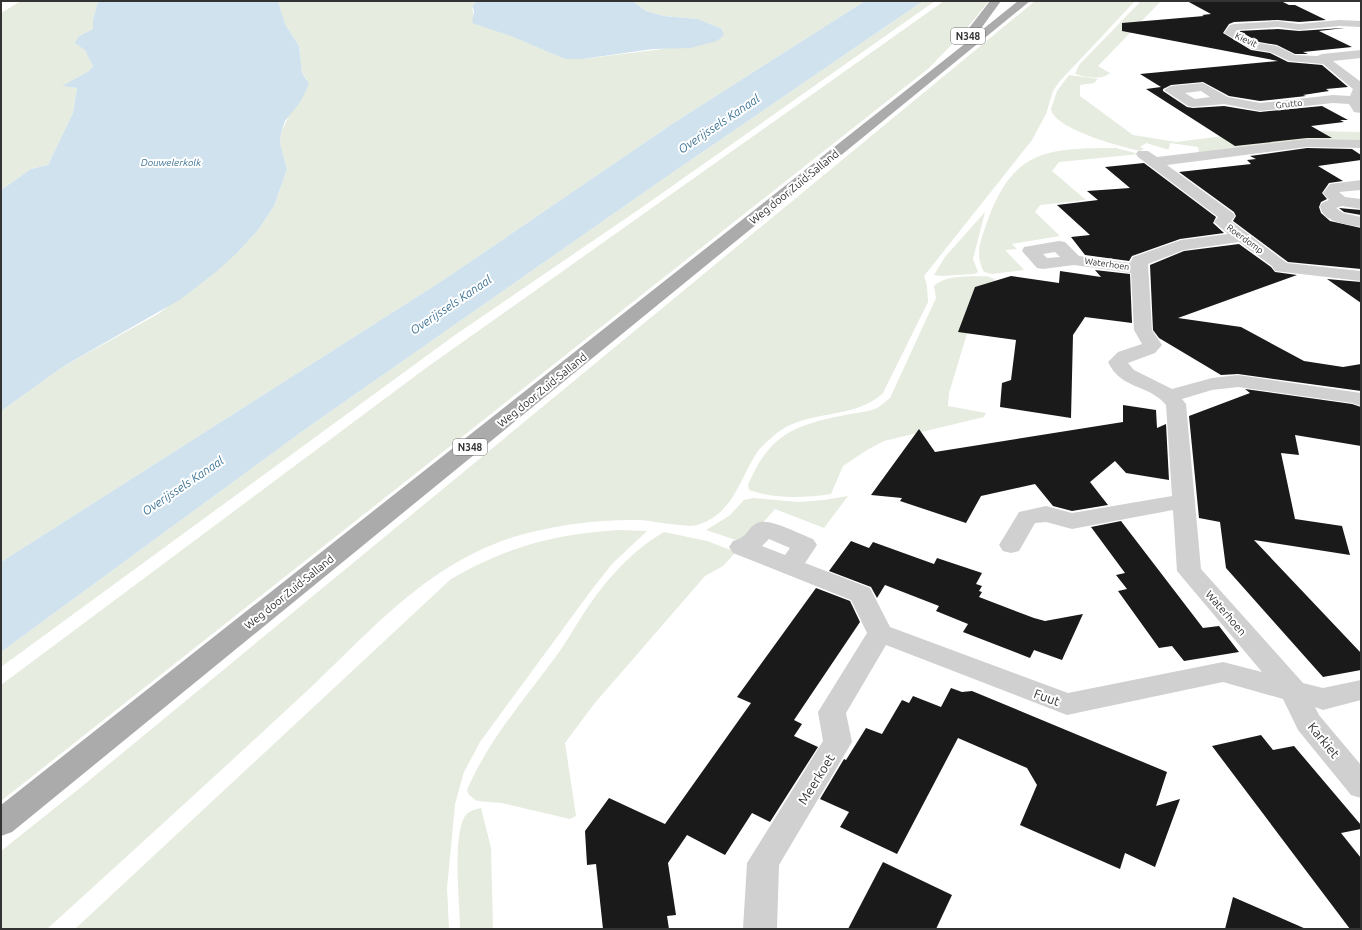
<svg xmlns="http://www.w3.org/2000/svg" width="1362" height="930" viewBox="0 0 1362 930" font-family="Ubuntu,sans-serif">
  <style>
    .green { fill: #e6ecdf }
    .water { fill: #cfe2ee }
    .building { fill: #1a1a1a }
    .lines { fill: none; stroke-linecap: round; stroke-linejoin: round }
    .minor { fill: #d0d0d0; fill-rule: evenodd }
    .primary { fill: #ababab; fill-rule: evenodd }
    .labels { text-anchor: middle; stroke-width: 4; stroke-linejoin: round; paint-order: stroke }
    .far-street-label { font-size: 9px; fill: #333; stroke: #fff }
    .shield { fill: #fff; stroke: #707070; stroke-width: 1 }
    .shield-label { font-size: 10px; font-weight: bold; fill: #333 }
    .far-water-label { font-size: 10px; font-style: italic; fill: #3f7597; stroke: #fff }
    .street-label { font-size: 11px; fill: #333; stroke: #fff }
    .water-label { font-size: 12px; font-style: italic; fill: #3f7597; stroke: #fff }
    .near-street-label { font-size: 13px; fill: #333; stroke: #fff }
  </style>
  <rect width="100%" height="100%" fill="#fff"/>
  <g class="green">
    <polygon points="21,1 98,1 93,20 93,29 79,36 93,66 89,71 63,86 77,88 73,113 48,165 31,169 1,190 1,13"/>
    <polygon points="278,1 477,1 472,6 474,19 565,59 582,59 663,49 724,30 698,19 664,16 646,11 634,2 628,1 865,1 675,122 445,279 1,562 1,411 64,366 158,314 238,252 258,230 274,206 287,169 280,143 281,133 290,113 301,101 307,80 302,73 299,46 285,24"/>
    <polygon points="923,1 935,1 641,208 455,335 1,667 1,652 304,430 666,177"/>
    <polygon points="944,1 989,1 962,34 929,68 1,801 1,685 426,368"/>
    <path d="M1035 1H1135L1059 82 1053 91 1046 114 1032 140 924 276 927 286 928 302 883 393C855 420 807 409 777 433 771 438 763 445 758 451 739 479 734 514 697 525 690 528 652 521 641 520 588 519 525 528 478 551 410 584 363 638 309 689 222 770 135 849 47 929H1V851L80 788Z"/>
    <path d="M1141 1H1161L1098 66 1110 73C1101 81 1085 77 1075 74L1079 65Z"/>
    <path d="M1069 75 1098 79 1094 83 1080 85V96L1133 135 1176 142 1270 130 1361 132V141L1199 153 1198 147 1170 143 1169 149H1166L1146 143 1140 147 1144 149 1140 151C1122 147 1054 129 1051 109L1057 91Z"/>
    <path d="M1116 148 1139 154 1059 162 1052 171 1086 200 1040 205 1035 212 1060 236 1012 244 1017 249 1005 250 1024 270 992 274 984 272C974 253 981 241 987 222 1013 150 1046 148 1116 148Z"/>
    <polygon points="985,212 973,259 978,272 974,274 941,276 934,275 945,257"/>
    <path d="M987 276 994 279 998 284 973 314 949 393 948 406 986 413 984 417 884 441 867 450 843 466 831 494C805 498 774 499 749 490L748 485C769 435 794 425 845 415 854 413 866 412 875 409 881 406 886 401 890 398L936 298 934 286C946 274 971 277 987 276Z"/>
    <polygon points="848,496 824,528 775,509 745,543 706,530 729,516 744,500 753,498 798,502 824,500"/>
    <path d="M618 530 647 531 612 564 593 588 480 742 464 772 455 804 451 847 447 888 449 929H75L451 579C507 547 554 534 618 530Z"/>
    <path d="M664 532 707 541 736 552 723 566 705 576 594 704 565 743 576 816 570 819 502 803 477 801 469 795 467 790C488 741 523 701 554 659 565 645 574 628 584 613 605 581 631 551 664 532Z"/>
    <path d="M481 808 491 848 493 929H460C460 904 452 836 465 816 469 811 475 809 481 808Z"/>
  </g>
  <g class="water">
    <polygon points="98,1 278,1 285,24 299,46 302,73 309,84 301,101 285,121 281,133 280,143 287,169 274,206 258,230 238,252 217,271 181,299 64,366 1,411 1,190 31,169 48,165 73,113 77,88 62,86 89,71 93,66 85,50 75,43 79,36 93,29 93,20"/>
    <polygon points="477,1 628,1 634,2 646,11 664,16 698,19 722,29 724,35 717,41 690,48 653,49 582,59 565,59 511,36 472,23 474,11 472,6"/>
    <polygon points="865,1 923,1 666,177 304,430 1,652 1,562 445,279 675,122"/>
  </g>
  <g class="building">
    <polygon points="1187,1 1281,1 1289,5 1295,5 1326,20 1299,22 1278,20 1234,22 1229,24 1223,33 1251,50 1270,53 1288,62 1322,65 1348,87 1326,89 1329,91 1303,95 1306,96 1260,101 1229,96 1203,82 1171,85 1163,89 1163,91 1187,107 1193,108 1224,106 1260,112 1322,106 1348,120 1340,120 1344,122 1311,126 1332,138 1307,138 1235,146 1146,89 1161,87 1140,74 1278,61 1122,31 1122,23 1204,16 1202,15 1211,14"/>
    <polygon points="1342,28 1344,28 1319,31 1352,47 1303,52 1308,54 1295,54 1277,45 1259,42 1239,31 1278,29 1299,31"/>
    <polygon points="1307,148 1352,149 1361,155 1361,160 1318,166 1343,181 1329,183 1322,193 1327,199 1321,202 1319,207 1321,213 1330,221 1361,228 1361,269 1288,262 1233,221 1236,216 1234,212 1179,172 1251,164 1247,160 1256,159 1250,156"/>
    <polygon points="1144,163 1216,217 1213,223 1224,233 1180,239 1132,256 1129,261 1085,255 1071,237 1090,235 1057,205 1098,200 1087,191 1130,188 1105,167"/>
    <polygon points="1339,208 1361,210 1361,215 1344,212"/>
    <polygon points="1239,244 1271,267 1275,272 1297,275 1178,318 1241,327 1304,361 1343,367 1361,364 1361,391 1238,374 1221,375 1159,338 1153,330 1150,265 1184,251"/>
    <polygon points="1095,270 1130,274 1132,323 1085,317 1073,335 1071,418 1000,407 1002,383 1011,380 1016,340 958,332 975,287 1011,276 1059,283 1060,271 1101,277"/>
    <polygon points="1327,279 1361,282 1361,303"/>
    <polygon points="1245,389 1352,404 1361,407 1361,446 1295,435 1299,455 1281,453 1295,519 1342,526 1350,555 1254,540 1361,653 1361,670 1323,677 1226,568 1220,522 1199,518 1189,416 1250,393"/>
    <polygon points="1123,405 1156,410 1157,428 1166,424 1169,480 1126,473 1115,461 1090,482 1108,505 1072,511 1053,506 1035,484 981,496 966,523 900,501 902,498 871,495 919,429 935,452 1123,422"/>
    <polygon points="1121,521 1203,628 1219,626 1239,652 1184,661 1172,646 1159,648 1118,591 1127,589 1116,575 1125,573 1091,527"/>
    <polygon points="851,541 869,548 873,542 934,564 937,558 982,573 976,584 982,586 979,591 982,592 979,597 1034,618 1045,621 1083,614 1062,660 1034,650 1030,658 963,632 968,624 936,611 939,606 885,585 877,598 871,587 829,571"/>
    <polygon points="816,588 850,601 860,622 794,720 802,724 794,736 818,747 793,786 770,822 752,813 725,855 687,835 668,863 676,915 667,916 669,929 603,929 596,864 587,865 585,831 609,798 665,824 751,703 737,697"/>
    <polygon points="951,688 962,692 972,691 1167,772 1156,806 1180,799 1155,867 1125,853 1120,869 1020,825 1037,785 1027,768 958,738 897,854 840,827 849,812 820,799 844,759 846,760 866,728 882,734 902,700 909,703 913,696 941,707"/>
    <polygon points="1261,735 1273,750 1294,746 1361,825 1361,829 1341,833 1361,858 1361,929 1350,929 1212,746"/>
    <polygon points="883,862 952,895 936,929 848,929"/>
    <polygon points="1233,897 1306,929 1225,929"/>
  </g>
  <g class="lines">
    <g class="minor">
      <path d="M1339 20 1361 21V27L1339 26 1299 30 1278 27 1238 30 1237 32 1259 43 1277 46 1295 55 1317 56 1322 54 1361 50V58L1333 61 1361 82V113L1354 112 1349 104 1333 103 1260 111 1224 104 1193 107 1188 106 1164 90 1171 86 1203 83 1228 97 1260 103 1333 95 1350 96 1353 89 1323 64 1289 61 1270 52 1252 49 1224 33 1230 25 1234 24 1278 21 1299 24ZM1201 91 1210 97 1195 99 1185 93Z"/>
      <path d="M1307 139 1361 140V148L1307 147 1167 165 1233 213 1235 216 1231 221 1287 263 1361 271V281L1275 271 1272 266 1239 242 1184 250 1148 264 1152 330 1162 345 1155 353 1128 363 1134 370 1172 389 1212 378 1238 375 1361 393V406L1352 403 1238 387 1212 390 1182 399 1186 404 1201 569 1303 683 1323 688 1361 680V700L1323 710 1315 707 1319 715 1361 765V798L1351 795 1298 730 1283 699 1223 682 1067 715 886 645 846 713 852 742 779 865 777 929H743L747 863 823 741 818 712 867 633 851 600 733 553 729 547 733 541C749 537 746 529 757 523 769 517 801 535 813 539L817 545 805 563 870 588 890 627 1068 693 1223 662 1262 672 1177 571 1173 510 1072 529 1046 522 1035 523 1019 551 1011 553 1003 551 999 545 1019 512 1046 506 1072 513 1172 496 1166 405C1149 384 1121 390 1108 362L1118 352 1142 344 1134 330 1131 273 1074 265 1043 269 1037 268 1022 251 1024 247 1059 241 1065 242 1079 256 1130 263 1133 257 1181 240 1228 234 1214 222 1218 217 1138 157 1136 154 1138 151H1148L1157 157ZM1055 252 1060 257 1047 258 1043 254ZM769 539 790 548 785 555 762 546Z"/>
      <path d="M1361 180V190L1339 192 1345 197 1361 199V209L1342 206 1336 208 1343 213 1361 217V227C1347 224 1323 223 1320 206L1322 203 1329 200 1323 193 1330 184Z"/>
    </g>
    <polygon class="primary" points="990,1 1001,1 977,34 1018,1 1030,1 12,832 1,836 1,805 976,35 968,34 966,32"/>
  </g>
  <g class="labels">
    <g class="far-street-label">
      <text transform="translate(1246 40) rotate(25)" y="3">Kievit</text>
      <text transform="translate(1289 104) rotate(-6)" y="3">Grutto</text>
      <text transform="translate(1245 239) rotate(36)" y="3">Roerdomp</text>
      <text transform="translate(1107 264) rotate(8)" y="3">Waterhoen</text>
    </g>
    <g class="shield">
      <rect x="951" y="28" width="34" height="16" rx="3"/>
      <rect x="453" y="439" width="34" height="16" rx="3"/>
    </g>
    <g class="shield-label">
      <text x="968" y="40">N348</text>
      <text x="470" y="451">N348</text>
    </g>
    <g class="far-water-label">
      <text x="171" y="166">Douwelerkolk</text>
    </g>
    <g class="street-label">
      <text transform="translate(794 187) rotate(-39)" y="4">Weg door Zuid-Salland</text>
      <text transform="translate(542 390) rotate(-39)" y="4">Weg door Zuid-Salland</text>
      <text transform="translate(289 592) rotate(-39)" y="4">Weg door Zuid-Salland</text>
      <text transform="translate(1226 613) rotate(49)" y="4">Waterhoen</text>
    </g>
    <g class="water-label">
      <text transform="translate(719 124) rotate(-34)" y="4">Overijssels Kanaal</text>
      <text transform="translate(451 305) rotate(-34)" y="4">Overijssels Kanaal</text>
      <text transform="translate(183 486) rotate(-34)" y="4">Overijssels Kanaal</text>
    </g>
    <g class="near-street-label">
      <text transform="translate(1047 697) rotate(20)" y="5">Fuut</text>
      <text transform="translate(1324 740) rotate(51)" y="5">Karkiet</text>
      <text transform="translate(816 779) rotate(-58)" y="5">Meerkoet</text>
    </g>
  </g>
  <rect width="1362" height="930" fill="none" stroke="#333333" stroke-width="4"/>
</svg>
